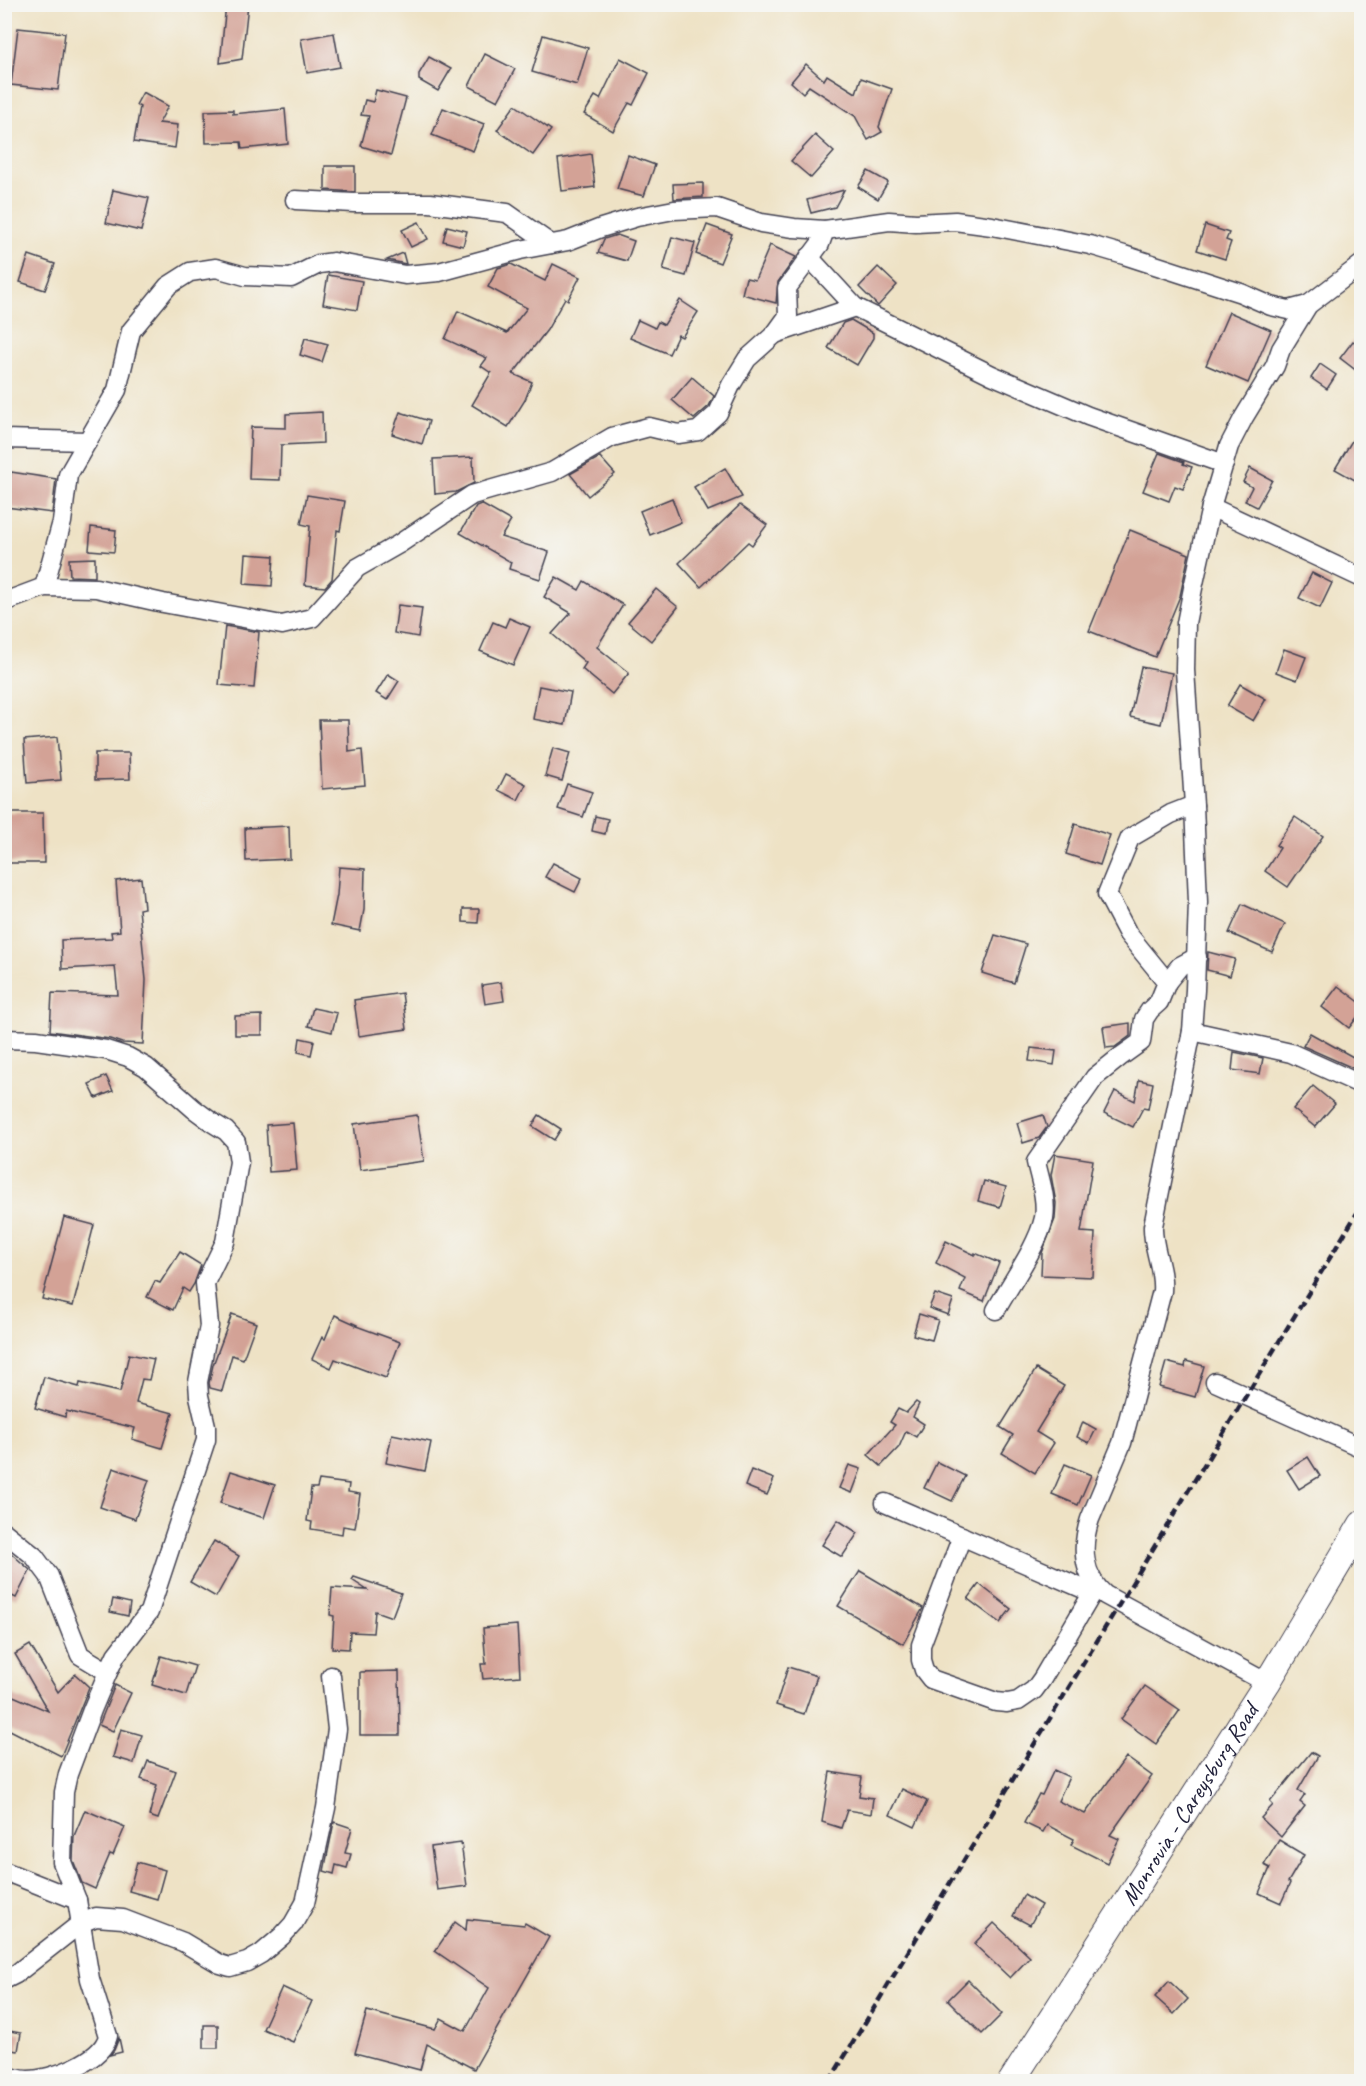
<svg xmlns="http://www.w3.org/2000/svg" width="1366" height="2086" viewBox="0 0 1366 2086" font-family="Caveat,sans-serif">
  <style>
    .building { fill: #d3a296 }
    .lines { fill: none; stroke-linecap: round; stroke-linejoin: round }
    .street-casing { stroke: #413f50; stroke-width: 21 }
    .secondary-casing { stroke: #413f50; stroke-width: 28 }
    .street { stroke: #fff; stroke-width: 18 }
    .secondary { stroke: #fff; stroke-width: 26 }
    .rail { stroke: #22223b; stroke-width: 4.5; stroke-dasharray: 9 4.5; stroke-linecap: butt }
    .labels { text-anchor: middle; stroke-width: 6; stroke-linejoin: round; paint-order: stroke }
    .street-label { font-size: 24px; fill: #22223b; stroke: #f6f6f2 }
  </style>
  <rect width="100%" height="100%" fill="#f6f6f2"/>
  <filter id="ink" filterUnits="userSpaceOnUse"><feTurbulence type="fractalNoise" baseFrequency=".0167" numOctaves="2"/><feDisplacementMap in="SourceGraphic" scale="12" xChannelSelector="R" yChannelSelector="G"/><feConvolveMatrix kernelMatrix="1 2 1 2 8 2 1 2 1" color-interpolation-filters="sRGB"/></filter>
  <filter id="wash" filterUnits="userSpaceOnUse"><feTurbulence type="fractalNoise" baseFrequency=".008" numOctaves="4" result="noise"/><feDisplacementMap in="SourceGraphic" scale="24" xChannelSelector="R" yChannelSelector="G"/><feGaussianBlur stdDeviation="1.35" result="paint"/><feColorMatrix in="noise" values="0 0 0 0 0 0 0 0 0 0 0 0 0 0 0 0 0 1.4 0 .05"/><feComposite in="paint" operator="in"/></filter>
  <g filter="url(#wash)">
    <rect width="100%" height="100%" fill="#eee2c5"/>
    <g id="blocks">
      <g class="building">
        <polygon points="226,4 248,4 242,59 220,63"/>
        <polygon points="18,28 65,33 58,90 11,85"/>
        <polygon points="334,33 340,67 307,73 301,39"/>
        <polygon points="543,35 588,48 577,85 532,72"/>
        <polygon points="485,54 515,69 498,101 469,86"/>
        <polygon points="429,57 451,69 438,91 419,80 419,74"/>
        <polygon points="620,58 649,73 633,105 629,103 613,131 584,114 595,96 600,99"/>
        <polygon points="806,64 824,80 827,75 856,93 861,78 892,89 879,127 882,132 868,140 855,116 809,86 803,93 791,82"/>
        <polygon points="376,90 406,98 391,155 361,146 369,116 361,115 365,100 373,102"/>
        <polygon points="143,92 168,106 159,123 178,125 175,148 134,142 140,107 136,105"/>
        <polygon points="515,105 551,130 533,155 497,130"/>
        <polygon points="443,108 484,124 473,151 432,135"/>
        <polygon points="285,109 288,144 242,149 241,142 206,143 205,111 233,110 233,114"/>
        <polygon points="815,135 834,152 811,178 791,161"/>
        <polygon points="591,154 595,187 562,191 558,159"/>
        <polygon points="628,155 655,165 644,196 617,189"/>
        <polygon points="325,166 355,166 355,192 325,190"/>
        <polygon points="868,171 888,182 878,199 858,187"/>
        <polygon points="703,183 703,197 674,199 673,184"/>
        <polygon points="113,190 149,198 141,231 106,223"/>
        <polygon points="844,190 835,207 811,213 807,200"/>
        <polygon points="419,222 428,239 411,247 402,230"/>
        <polygon points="707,225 732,234 720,263 696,254"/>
        <polygon points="1205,225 1229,233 1226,240 1231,242 1225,259 1197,250"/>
        <polygon points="447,226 467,231 463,246 443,241"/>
        <polygon points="617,235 634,241 627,261 598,253 604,239"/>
        <polygon points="672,237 695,243 686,276 663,270"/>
        <polygon points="770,245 796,257 778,282 776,303 742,294 746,278 755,280"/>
        <polygon points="403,253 406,264 387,260"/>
        <polygon points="29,255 55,264 45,290 20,282"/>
        <polygon points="511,264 545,281 553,264 580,277 568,300 565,298 547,330 513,374 532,382 525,400 508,427 472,405 491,373 481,366 487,358 445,339 458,311 507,333 527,308 488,287 498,268"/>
        <polygon points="878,267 897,285 878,306 859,287"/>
        <polygon points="328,275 362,281 357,310 323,304"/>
        <polygon points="680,300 698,312 682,337 678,335 669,354 630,338 638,320 655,328 658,322 664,325"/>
        <polygon points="1229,312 1271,330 1248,383 1206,365"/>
        <polygon points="851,320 873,333 873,338 857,365 828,348 843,323"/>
        <polygon points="305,338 328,344 322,362 300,355"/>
        <polygon points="1353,341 1362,347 1362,375 1340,358"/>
        <polygon points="1320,364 1336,375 1327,389 1311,378"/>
        <polygon points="692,377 714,396 709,406 694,419 672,400"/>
        <polygon points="322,412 323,443 281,445 280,480 249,479 251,427 286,428 286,414"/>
        <polygon points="400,412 429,421 422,444 392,434"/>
        <polygon points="1353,439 1362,444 1362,484 1335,469"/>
        <polygon points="1159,453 1184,462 1183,464 1192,467 1183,489 1175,486 1169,501 1143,491"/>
        <polygon points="473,457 474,483 456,492 435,494 433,459"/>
        <polygon points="600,457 615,474 588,496 570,474"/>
        <polygon points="725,468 742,497 708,511 694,487"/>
        <polygon points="1250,468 1272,480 1257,507 1245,501 1252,487 1243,482"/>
        <polygon points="11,472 56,479 52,513 6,507"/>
        <polygon points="307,495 345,501 340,531 337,530 332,579 325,587 305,585 310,526 301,524"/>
        <polygon points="672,498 681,522 650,535 640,511"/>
        <polygon points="481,504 511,521 501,537 549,552 540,579 509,569 511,562 460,533 476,506"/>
        <polygon points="740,505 767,525 752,545 748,542 701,587 679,563"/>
        <polygon points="91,527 116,530 114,552 89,550"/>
        <polygon points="1130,530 1189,554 1180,596 1155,657 1089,631"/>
        <polygon points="246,554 274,556 272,586 244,584"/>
        <polygon points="95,558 95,577 70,576 69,559"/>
        <polygon points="1312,573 1332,583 1320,608 1299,598"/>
        <polygon points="556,577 579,590 584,581 623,605 597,647 629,673 612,694 582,669 586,663 552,634 571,613 544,597"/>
        <polygon points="656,589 678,607 651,641 628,622"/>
        <polygon points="398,605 422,608 418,637 394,633"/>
        <polygon points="509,618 530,627 513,665 480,651 493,622 505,627"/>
        <polygon points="225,626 259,632 254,688 219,685"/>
        <polygon points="1284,649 1306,657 1297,680 1276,672"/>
        <polygon points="1141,667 1172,673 1161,724 1130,717"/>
        <polygon points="388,674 399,681 387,700 376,693"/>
        <polygon points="1240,684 1266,699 1253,721 1227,706"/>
        <polygon points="539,686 571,692 565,725 533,719"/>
        <polygon points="319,720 348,720 349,752 362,750 365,785 322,789"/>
        <polygon points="57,737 61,780 27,783 24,740"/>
        <polygon points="553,748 570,753 562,781 545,776"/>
        <polygon points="95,753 129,753 130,779 95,780"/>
        <polygon points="506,774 526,784 518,800 498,790"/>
        <polygon points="567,784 592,792 583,817 558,809"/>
        <polygon points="6,813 43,813 44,863 6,863"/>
        <polygon points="595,816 608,819 605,834 592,831"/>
        <polygon points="1295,817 1323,836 1288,887 1265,871 1280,848 1276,845"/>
        <polygon points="1075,824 1110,835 1100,865 1066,854"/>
        <polygon points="289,826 290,859 246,861 245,828"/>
        <polygon points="553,863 582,878 575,892 545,877"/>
        <polygon points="339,867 365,869 364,910 360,931 331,925 337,895"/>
        <polygon points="141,878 144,908 139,909 146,980 143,1044 122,1043 110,1039 50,1031 52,993 118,995 115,966 62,969 61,940 112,938 111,932 120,931 116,881"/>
        <polygon points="1242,904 1285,924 1272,952 1229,933"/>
        <polygon points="463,909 479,909 478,923 463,922"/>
        <polygon points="995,935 1026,944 1014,983 982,973"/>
        <polygon points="1208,952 1235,959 1230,976 1207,970"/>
        <polygon points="501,982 504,1001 485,1004 482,985"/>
        <polygon points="1338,986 1362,1004 1362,1011 1349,1028 1322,1007"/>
        <polygon points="402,993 407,1029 359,1036 354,1000"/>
        <polygon points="313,1008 337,1013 332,1032 308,1026"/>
        <polygon points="262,1015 262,1035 235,1035 235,1016"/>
        <polygon points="1130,1023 1130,1036 1115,1047 1106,1048 1103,1027"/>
        <polygon points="1310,1033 1362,1062 1362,1072 1303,1046"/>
        <polygon points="300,1038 314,1041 311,1055 298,1052"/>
        <polygon points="1031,1048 1056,1051 1054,1065 1029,1061"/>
        <polygon points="1234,1052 1263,1058 1260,1074 1232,1070"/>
        <polygon points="106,1076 113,1091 96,1098 89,1084"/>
        <polygon points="1139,1080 1153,1083 1148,1109 1143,1108 1133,1127 1104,1113 1115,1091 1135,1101"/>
        <polygon points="1313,1086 1335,1104 1315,1127 1293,1109"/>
        <polygon points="417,1115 424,1161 360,1170 354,1124"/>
        <polygon points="539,1115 561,1129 554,1140 532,1126"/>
        <polygon points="1043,1115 1047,1127 1039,1138 1023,1143 1017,1123"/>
        <polygon points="293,1123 297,1170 269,1172 266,1125"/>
        <polygon points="1055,1154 1093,1160 1081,1232 1095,1233 1093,1277 1041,1275 1042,1253 1055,1219 1056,1203 1051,1175"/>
        <polygon points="984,1181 1006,1187 1000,1207 978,1201"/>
        <polygon points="64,1217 94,1225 73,1306 42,1299"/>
        <polygon points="946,1241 975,1255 975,1253 999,1263 984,1301 960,1291 965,1278 936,1263"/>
        <polygon points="180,1252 201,1265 194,1284 189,1292 183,1288 173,1310 147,1297 155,1281 160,1283"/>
        <polygon points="935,1294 953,1300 948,1315 929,1308"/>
        <polygon points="232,1314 256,1323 243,1359 232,1355 222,1391 210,1388 209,1383 213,1365"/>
        <polygon points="919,1314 938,1320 932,1340 913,1335"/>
        <polygon points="335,1315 357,1325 356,1326 400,1342 386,1378 335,1359 331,1368 312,1359 322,1337 325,1339"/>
        <polygon points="129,1354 154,1359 149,1380 142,1379 136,1403 173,1413 162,1448 132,1439 135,1428 66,1411 65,1417 35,1408 44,1377 79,1387 80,1383 120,1392"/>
        <polygon points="1186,1361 1204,1366 1195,1397 1159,1387 1166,1362 1185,1367"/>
        <polygon points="1036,1369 1064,1386 1036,1432 1054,1443 1035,1473 1002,1453 1013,1435 1000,1427"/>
        <polygon points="916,1402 919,1404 913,1417 924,1424 916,1437 906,1431 899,1447 881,1466 868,1455 895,1425 890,1422 898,1409 906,1413"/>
        <polygon points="1083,1422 1096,1429 1089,1443 1077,1437"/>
        <polygon points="392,1434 431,1442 425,1471 386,1463"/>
        <polygon points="1308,1457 1320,1476 1299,1489 1287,1470"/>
        <polygon points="937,1462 965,1476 952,1501 924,1488"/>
        <polygon points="1065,1464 1091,1475 1078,1505 1052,1494"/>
        <polygon points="849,1465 861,1469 852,1493 839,1488"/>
        <polygon points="113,1468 149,1480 135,1519 100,1507"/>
        <polygon points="751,1470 774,1479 767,1495 745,1486"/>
        <polygon points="231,1471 275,1485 264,1518 220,1503"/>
        <polygon points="319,1480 349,1484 348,1492 360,1494 355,1528 343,1526 342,1534 311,1529 312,1522 307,1521 311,1488 317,1488"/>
        <polygon points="838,1520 858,1533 842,1557 822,1545"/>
        <polygon points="214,1541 239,1556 216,1597 190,1582"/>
        <polygon points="4,1547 30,1570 16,1598 4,1592"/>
        <polygon points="860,1571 923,1608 903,1644 838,1606"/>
        <polygon points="354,1577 401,1593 392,1617 375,1611 373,1633 350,1632 349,1649 332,1648 334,1616 330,1615 332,1588 367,1590 352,1580"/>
        <polygon points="979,1584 1011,1609 1000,1623 968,1599"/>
        <polygon points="113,1599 130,1603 128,1616 110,1612"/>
        <polygon points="517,1625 520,1676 483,1679 481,1664 486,1664 483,1628"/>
        <polygon points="30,1645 58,1692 75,1674 89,1687 61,1756 4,1727 4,1709 11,1695 48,1711 15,1654"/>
        <polygon points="161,1656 195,1666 186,1695 152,1685"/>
        <polygon points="788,1667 817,1676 804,1714 776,1705"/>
        <polygon points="399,1671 400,1735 360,1735 360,1672"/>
        <polygon points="115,1685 131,1693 113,1731 99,1725"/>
        <polygon points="1145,1686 1180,1710 1156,1744 1121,1719"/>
        <polygon points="121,1729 142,1735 134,1763 113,1757"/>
        <polygon points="1311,1752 1318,1756 1298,1790 1305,1795 1300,1802 1305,1806 1281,1837 1261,1818 1273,1805 1270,1802"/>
        <polygon points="1126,1757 1152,1776 1110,1835 1119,1839 1107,1863 1071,1845 1074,1839 1047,1825 1043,1832 1024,1823 1039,1794 1042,1795 1054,1770 1069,1777 1058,1801 1085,1814"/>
        <polygon points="148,1761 176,1771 158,1819 149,1816 157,1785 141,1779"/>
        <polygon points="830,1772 862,1777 859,1796 873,1798 871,1814 847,1810 841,1828 822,1822"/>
        <polygon points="902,1789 927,1801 915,1827 890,1815"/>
        <polygon points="85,1810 125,1827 113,1855 110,1854 95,1889 82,1883 73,1860 74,1836"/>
        <polygon points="334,1822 352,1828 345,1853 351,1854 347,1868 336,1865 334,1874 324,1871"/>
        <polygon points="1279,1840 1304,1855 1288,1882 1290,1883 1281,1903 1259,1893 1270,1868 1264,1865"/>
        <polygon points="461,1843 467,1886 437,1890 431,1847"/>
        <polygon points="137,1862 165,1870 157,1899 129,1891"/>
        <polygon points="1024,1895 1041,1905 1030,1925 1013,1916"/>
        <polygon points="467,1919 524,1925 525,1923 549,1937 474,2069 427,2044 420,2070 355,2053 367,2011 435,2029 441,2018 465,2031 489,1988 435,1951 455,1922 466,1930"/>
        <polygon points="994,1923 1030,1957 1010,1978 974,1944"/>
        <polygon points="968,1980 1002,2014 982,2034 948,2000"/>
        <polygon points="1169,1981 1188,1999 1174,2014 1155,1997"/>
        <polygon points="282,1987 312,2001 293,2042 263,2029"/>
        <rect x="204" y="2025" width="14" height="23"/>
        <polygon points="4,2030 21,2033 18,2051 4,2049"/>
        <polygon points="119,2038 122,2052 110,2055 114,2050"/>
      </g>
    </g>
  </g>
  <g filter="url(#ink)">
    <use href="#blocks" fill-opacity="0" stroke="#413f50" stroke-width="1.5"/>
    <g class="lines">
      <g class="street-casing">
        <g id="street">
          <polyline points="295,200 354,203 430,203 507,213 551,244"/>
          <polyline points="809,257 855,307 992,375 1088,416 1224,464"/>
          <polyline points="775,334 855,307"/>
          <polyline points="4,439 88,441"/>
          <polyline points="1211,507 1362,578"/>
          <polyline points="44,587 96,588 163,603 282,625 312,618 357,568 399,544 472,495 552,472 612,437 649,427 678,434 698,431 718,413 731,385 747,359 775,334 788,316 787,288 820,244 825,230"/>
          <polyline points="4,602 44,587 62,522 68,475 117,390 131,331 168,286 190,272 216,268 245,276 291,278 319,264 334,262 405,275 439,272 520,250 568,241 601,228 637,217 674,210 717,208 761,223 794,228 825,230 889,221 916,223 955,221 992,226 1090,245 1124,255 1241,293 1271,306 1289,310 1308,305"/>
          <polyline points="1167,982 1128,934 1107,894 1130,838 1171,814 1194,805"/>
          <polyline points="1192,1031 1291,1053 1362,1085"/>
          <path d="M4 1039 36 1040 106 1050 128 1057 146 1067 194 1109 213 1123 226 1131 236 1142 239 1162 225 1242 205 1283 209 1326 198 1382 199 1396 206 1426V1440L149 1612 116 1655 108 1672 92 1710 68 1774 64 1792 62 1862 77 1900 90 1979 108 2036C102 2061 52 2080 28 2080 21 2080 12 2077 4 2076"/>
          <path d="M996 1310C1010 1284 1038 1246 1044 1218 1047 1199 1040 1180 1036 1162L1095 1077 1120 1057 1141 1042 1144 1019 1150 1010 1159 1002 1167 982 1180 966 1197 957"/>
          <polyline points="1215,1382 1362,1448"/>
          <polyline points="885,1503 1093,1593"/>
          <polyline points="4,1532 34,1556 49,1576 80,1655 108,1672"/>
          <polyline points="962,1536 921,1645 921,1660 924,1670 931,1679 996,1702 1007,1703 1018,1701 1034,1690 1042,1679 1096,1587"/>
          <path d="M1267 1683 1105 1595C1082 1575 1081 1546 1090 1519L1122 1443 1162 1291C1164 1268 1152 1248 1153 1226L1192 1031 1195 990 1198 902 1194 805 1185 670 1186 623 1193 588 1211 507 1229 446 1244 417 1275 366 1281 349 1308 305 1362 264"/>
          <polyline points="4,1871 77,1900"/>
          <polyline points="4,1980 16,1974 81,1923 96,1917 123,1919 183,1942 220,1964 230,1967 247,1962 261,1954 282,1936 293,1924 305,1903 326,1808 337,1729 331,1676"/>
        </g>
      </g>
      <g class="secondary-casing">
        <g id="secondary">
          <path id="s1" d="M1011 2082 1267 1683 1362 1524"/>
        </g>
      </g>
      <use href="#street" class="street"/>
      <use href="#secondary" class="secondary"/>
      <polyline class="rail" points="829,2082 1362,1205"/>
    </g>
  </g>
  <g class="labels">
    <g class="street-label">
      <text dy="8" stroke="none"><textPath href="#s1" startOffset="330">Monrovia - Careysburg Road</textPath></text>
    </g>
  </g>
  <rect width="1366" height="2086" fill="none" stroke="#f6f6f2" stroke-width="24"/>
</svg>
